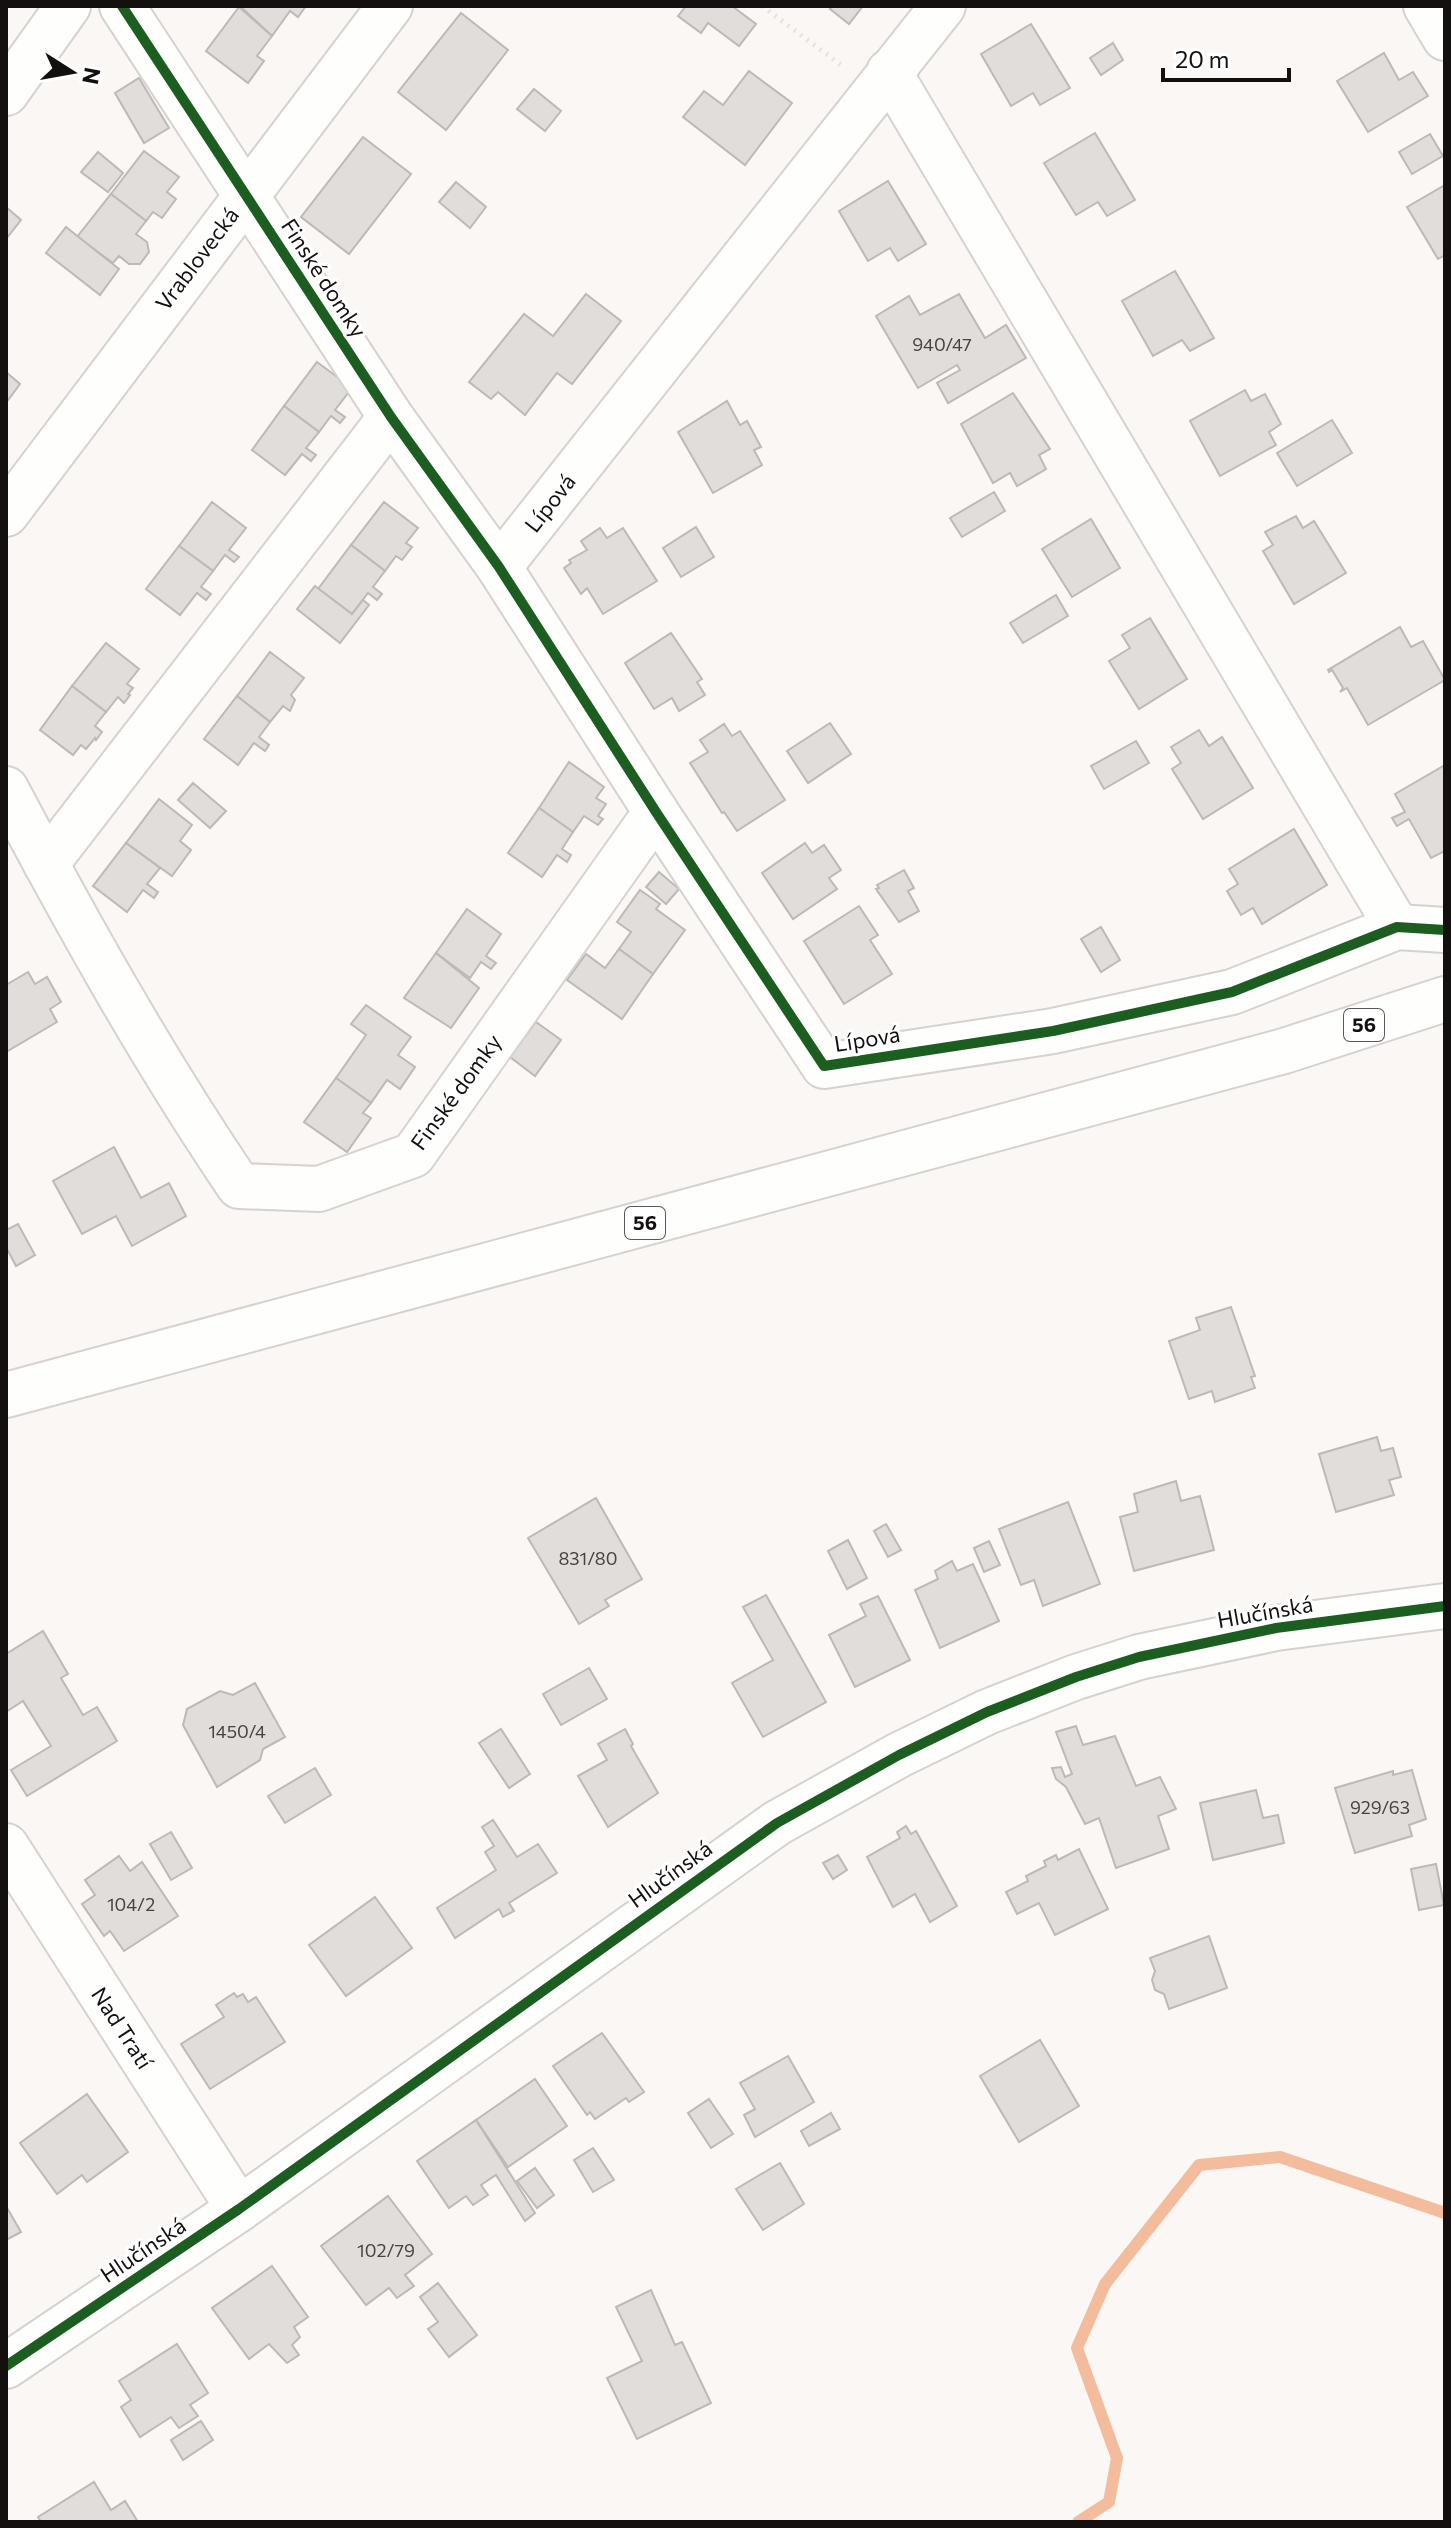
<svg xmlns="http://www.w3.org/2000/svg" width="1451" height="2528" viewBox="0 0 1451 2528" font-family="Commissioner,sans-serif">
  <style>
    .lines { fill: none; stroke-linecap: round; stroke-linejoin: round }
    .stream { stroke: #f3bd9d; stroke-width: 12 }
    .building { fill: #e1dddb; stroke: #bcb9b7; stroke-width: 2 }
    .minor-casing { stroke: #d5d2cf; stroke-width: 48 }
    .major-casing { stroke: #d5d2cf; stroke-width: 48 }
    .path { stroke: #e4e3e1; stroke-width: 5; stroke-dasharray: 2 6; stroke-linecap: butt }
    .minor { stroke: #fefefd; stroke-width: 44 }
    .major { stroke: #fefefd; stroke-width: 44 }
    .cycleway-casing { stroke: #fff; stroke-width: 15 }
    .cycleway { stroke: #1b5e20; stroke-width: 10 }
    .labels { text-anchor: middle; stroke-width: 6; stroke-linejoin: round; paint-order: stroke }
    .number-label { font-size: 18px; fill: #464342 }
    .shield { fill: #fff; stroke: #5a5857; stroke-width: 2 }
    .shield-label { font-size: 20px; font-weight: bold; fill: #13100f }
    .street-label { font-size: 22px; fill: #13100f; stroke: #fff }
  </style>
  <rect width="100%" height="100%" fill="#fbf7f4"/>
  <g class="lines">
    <polyline class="stream" points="1078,2522 1109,2502 1117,2458 1077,2348 1105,2284 1199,2165 1280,2157 1445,2213"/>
  </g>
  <g class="building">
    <polygon points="240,6 306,6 298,17 290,11 272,36"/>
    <polygon points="686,6 732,6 756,24 739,46 708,23 701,33 678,16"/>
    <polygon points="832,6 863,6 849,24 830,9"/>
    <polygon points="239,7 272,36 257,56 264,61 248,83 206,51"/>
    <polygon points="461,13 508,50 446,130 398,92"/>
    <polygon points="1031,24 1070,88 1040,105 1033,93 1011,106 981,54"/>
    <polygon points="1113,43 1123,60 1101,75 1090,58"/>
    <polygon points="1384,53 1399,80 1413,72 1428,96 1368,132 1337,81"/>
    <polygon points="749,71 792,103 745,165 683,117 704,91 723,105"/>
    <polygon points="139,78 169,128 144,143 115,93"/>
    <polygon points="534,89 561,111 545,131 517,109"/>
    <polygon points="1095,133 1135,200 1107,216 1098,202 1076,215 1044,163"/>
    <polygon points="1430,134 1443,156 1412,174 1399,152"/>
    <polygon points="363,137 411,174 349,254 301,217"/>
    <polygon points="144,151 179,177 167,192 176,199 162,218 153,212 146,221 111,194"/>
    <polygon points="98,152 123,173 108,192 81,172"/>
    <polygon points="888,181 926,244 898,261 890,248 868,261 839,211"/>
    <polygon points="456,182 486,207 470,228 439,202"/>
    <polygon points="1445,185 1445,255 1438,259 1407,207"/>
    <polygon points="111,194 146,221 136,234 147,242 149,252 140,264 129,264 119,256 113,263 77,237"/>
    <polygon points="6,207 21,220 6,239"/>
    <polygon points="66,227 119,269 100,295 46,253"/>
    <polygon points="1175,271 1214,338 1190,351 1182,340 1153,356 1122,301"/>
    <polygon points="586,294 621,321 572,384 557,373 525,415 498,392 491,399 469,382 524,314 553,336"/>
    <polygon points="959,294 985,338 1006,325 1026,358 948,403 937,383 960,370 957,365 918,388 876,316 909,296 920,315"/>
    <polygon points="317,362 352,388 335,410 345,417 340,423 331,416 319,432 284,406"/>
    <polygon points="6,372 20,384 6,403"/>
    <polygon points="1245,390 1251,401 1265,394 1281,424 1269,432 1276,445 1220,476 1190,421"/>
    <polygon points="1013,393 1050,449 1039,455 1046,469 1017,486 1010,473 993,483 961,424"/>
    <polygon points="727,401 740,425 747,421 761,447 754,450 762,465 713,493 678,432"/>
    <polygon points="284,406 319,432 306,448 316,455 311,461 302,454 285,475 252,450"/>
    <polygon points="1332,420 1352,453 1297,486 1277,453"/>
    <polygon points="994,492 1005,511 962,537 950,518"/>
    <polygon points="212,502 246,528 229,550 239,557 234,562 225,555 213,571 179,546"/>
    <polygon points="384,502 418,528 406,543 412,547 402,560 396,556 385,571 351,545"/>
    <polygon points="1296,516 1303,528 1314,521 1346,573 1294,604 1263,551 1273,545 1265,532"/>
    <polygon points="1091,519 1120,568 1072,597 1042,549"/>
    <polygon points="696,527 714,557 681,577 663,548"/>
    <polygon points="600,528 607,538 623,528 657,581 603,614 587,588 581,594 564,568 571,563 569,560 587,550 581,541"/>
    <polygon points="351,545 385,571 373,587 382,594 377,600 368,593 352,614 318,589"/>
    <polygon points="179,546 213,571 201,587 211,594 206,600 197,593 180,615 146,589"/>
    <polygon points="315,586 352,614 363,600 369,605 340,643 297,609"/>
    <polygon points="1056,595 1068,616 1023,643 1010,623"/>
    <polygon points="1150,618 1187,679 1139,709 1109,661 1130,648 1122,635"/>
    <polygon points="1400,627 1411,647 1423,641 1445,680 1368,725 1347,688 1340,692 1343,688 1332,670 1329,672 1328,670"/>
    <polygon points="671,633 702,679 697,682 705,695 679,711 672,698 654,709 625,663"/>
    <polygon points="106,643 139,669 127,684 133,688 128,694 130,695 124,703 118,697 106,712 72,686"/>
    <polygon points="270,652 304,678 291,695 295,700 290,711 283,706 270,722 237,696"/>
    <polygon points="72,686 106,712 95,726 102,732 96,740 95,738 86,749 81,745 73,755 40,730"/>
    <polygon points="237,696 270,722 259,737 269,745 265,751 254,743 238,765 204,739"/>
    <polygon points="830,723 851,754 808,783 787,751"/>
    <polygon points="724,724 732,736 740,731 785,800 737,831 724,812 722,813 690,763 708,752 700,740"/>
    <polygon points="1199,730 1209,746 1222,737 1253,788 1203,819 1172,769 1181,763 1171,747"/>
    <polygon points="1136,741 1149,763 1104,789 1091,766"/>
    <polygon points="569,762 604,787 596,798 606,804 598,816 603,819 598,825 584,816 573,832 539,808"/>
    <polygon points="1445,765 1445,851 1431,858 1409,819 1397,826 1392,818 1405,812 1395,794"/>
    <polygon points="193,783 226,811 210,828 178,800"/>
    <polygon points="159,799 192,825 180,841 191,850 172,876 126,843"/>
    <polygon points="539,808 573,832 562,849 571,855 567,862 557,855 542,877 508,853"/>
    <polygon points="1294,829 1327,885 1262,924 1253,908 1241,915 1227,891 1238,884 1229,869"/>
    <polygon points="126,843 160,868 147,884 158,892 154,898 143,890 127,912 93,886"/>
    <polygon points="805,843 812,853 824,845 841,870 829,878 837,889 793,919 762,873"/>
    <polygon points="904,870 914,888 908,891 919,911 899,922 876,889 879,888 877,885"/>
    <polygon points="659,872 679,889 666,904 646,887"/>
    <polygon points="640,890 660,904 656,909 685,930 653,974 619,949 631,932 617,922"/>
    <polygon points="859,906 878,935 870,940 892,974 844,1004 804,941"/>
    <polygon points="467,909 501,934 486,956 496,963 491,969 481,962 470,978 436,953"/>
    <polygon points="1101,927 1120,960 1101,972 1081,939"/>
    <polygon points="619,949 653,974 622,1019 567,980 586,954 605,968"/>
    <polygon points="436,953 479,988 451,1028 404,998"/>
    <polygon points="28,972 35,984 47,977 61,1002 50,1009 57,1022 6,1052 6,985"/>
    <polygon points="366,1005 411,1037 398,1055 415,1067 400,1089 387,1080 371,1103 336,1078 366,1035 351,1024"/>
    <polygon points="536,1022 561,1040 535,1076 510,1057"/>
    <polygon points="336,1078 371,1103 363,1113 371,1118 347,1152 304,1122"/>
    <polygon points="114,1147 141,1198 169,1183 186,1216 132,1246 116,1216 82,1234 53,1181"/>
    <polygon points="18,1224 35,1255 16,1266 6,1247 6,1230"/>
    <polygon points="1231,1307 1255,1376 1251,1377 1255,1388 1215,1402 1212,1391 1189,1399 1169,1341 1200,1330 1196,1318"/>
    <polygon points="1377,1437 1381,1451 1393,1448 1401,1477 1389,1480 1394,1495 1336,1512 1319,1454"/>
    <polygon points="1176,1481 1181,1501 1200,1496 1214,1550 1134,1571 1120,1517 1138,1512 1134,1494"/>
    <polygon points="596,1498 642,1579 605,1600 609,1606 579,1624 528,1538"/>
    <polygon points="1068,1502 1100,1584 1043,1606 1034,1580 1021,1585 999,1529"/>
    <polygon points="886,1524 901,1550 888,1557 874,1531"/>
    <polygon points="848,1540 867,1578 847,1589 828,1551"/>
    <polygon points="989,1541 1000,1565 984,1572 974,1548"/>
    <polygon points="952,1561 957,1571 973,1564 999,1621 940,1648 915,1590 938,1579 935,1571"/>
    <polygon points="766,1595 826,1702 763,1737 732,1683 773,1660 743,1607"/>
    <polygon points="878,1596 910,1660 855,1687 829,1635 866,1616 860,1604"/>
    <polygon points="43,1631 68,1674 61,1678 83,1715 97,1707 117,1741 27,1796 11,1770 51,1746 23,1701 6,1712 6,1654"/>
    <polygon points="589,1668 607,1699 561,1725 543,1694"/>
    <polygon points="255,1683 285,1737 263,1749 260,1760 217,1787 183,1725 187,1709 220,1691 233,1695"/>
    <polygon points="1076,1726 1083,1745 1115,1736 1136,1786 1160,1777 1176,1809 1158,1816 1169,1849 1116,1868 1099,1818 1085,1824 1066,1787 1056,1779 1052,1768 1061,1767 1065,1777 1072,1774 1056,1732"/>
    <polygon points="501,1729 530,1774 509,1788 479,1743"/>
    <polygon points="625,1729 633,1744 631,1746 658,1793 608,1827 578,1776 607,1760 598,1744"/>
    <polygon points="315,1768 331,1795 285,1823 268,1796"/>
    <polygon points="1412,1770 1426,1819 1409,1825 1412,1836 1355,1853 1335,1788 1393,1771 1393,1775"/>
    <polygon points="1256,1790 1263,1818 1278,1815 1284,1843 1213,1860 1200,1803"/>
    <polygon points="493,1820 517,1857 538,1844 557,1873 509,1903 514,1911 503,1917 499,1909 455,1938 437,1908 496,1870 485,1852 494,1846 482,1827"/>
    <polygon points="906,1826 911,1834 916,1831 957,1906 930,1922 915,1894 893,1907 867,1857 900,1838 897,1832"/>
    <polygon points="171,1832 192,1868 171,1880 150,1844"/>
    <polygon points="1079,1849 1108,1909 1055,1935 1039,1903 1017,1914 1006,1892 1028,1881 1026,1876 1046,1866 1044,1861 1056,1855 1058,1860"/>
    <polygon points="838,1855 847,1870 833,1879 823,1863"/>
    <polygon points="119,1856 130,1871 142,1862 178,1916 124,1951 110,1931 104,1936 82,1904 95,1895 85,1880"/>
    <polygon points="1436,1864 1444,1905 1419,1910 1411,1869"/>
    <polygon points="375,1897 412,1948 346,1996 309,1945"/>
    <polygon points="1209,1936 1227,1988 1169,2009 1164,1994 1155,1990 1152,1980 1155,1971 1150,1958"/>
    <polygon points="234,1993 237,1997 243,1994 248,2002 256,1997 285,2042 210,2089 181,2044 224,2017 216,2005"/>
    <polygon points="602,2033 644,2092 629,2102 626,2098 595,2119 590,2112 587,2115 553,2066"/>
    <polygon points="1040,2040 1079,2106 1019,2142 980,2076"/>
    <polygon points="788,2056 814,2102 755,2137 744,2115 755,2109 740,2083"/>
    <polygon points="535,2079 567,2126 508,2167 476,2120"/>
    <polygon points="87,2094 128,2152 87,2182 82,2175 57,2194 20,2143"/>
    <polygon points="709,2099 733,2134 711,2148 688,2113"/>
    <polygon points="831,2113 840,2129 809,2146 801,2131"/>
    <polygon points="476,2120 535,2213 525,2221 496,2175 481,2185 488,2195 473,2205 466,2196 449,2208 417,2161"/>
    <polygon points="593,2148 614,2180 593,2192 574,2160"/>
    <polygon points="780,2163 804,2204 763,2230 736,2189"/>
    <polygon points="535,2168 554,2195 537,2208 517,2181"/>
    <polygon points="388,2196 432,2254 405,2275 414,2286 397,2298 389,2288 366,2305 321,2246"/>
    <polygon points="6,2206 21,2232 6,2240"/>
    <polygon points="272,2266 308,2317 294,2327 300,2337 292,2345 299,2355 287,2363 269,2344 249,2359 212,2308"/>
    <polygon points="438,2283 477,2335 449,2357 428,2329 438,2322 420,2297"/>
    <polygon points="651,2290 675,2345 682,2342 711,2403 637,2439 607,2378 642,2361 616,2307"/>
    <polygon points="177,2344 208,2393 190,2405 198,2416 179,2428 171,2417 140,2437 121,2407 131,2400 119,2381"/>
    <polygon points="201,2421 213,2440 183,2460 171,2440"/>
    <polygon points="94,2482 111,2510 125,2501 138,2522 41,2522 38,2517"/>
  </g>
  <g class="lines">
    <g class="minor-casing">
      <g id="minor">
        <polyline points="122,6 391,417 499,567 656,812 824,1066 1053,1031 1232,992 1397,927 1445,930"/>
        <polyline points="1426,6 1445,38"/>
        <polyline points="889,72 1397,927"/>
        <polyline points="6,93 68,6"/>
        <polyline points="6,514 390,6"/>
        <polyline points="499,567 943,6"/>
        <path d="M6 789C78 925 153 1059 239 1186L319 1189 413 1155 656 812"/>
        <polyline points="46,864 391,417"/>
        <polyline points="6,1846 239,2209"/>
        <polyline points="6,2366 239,2209 777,1823 899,1755 987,1712 1076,1677 1139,1657 1276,1628 1445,1606"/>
      </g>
    </g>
    <g class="major-casing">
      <polyline id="major" points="6,1395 1284,1051 1445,999"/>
    </g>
    <polyline class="path" points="762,6 841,65"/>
    <use href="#minor" class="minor"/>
    <use href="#major" class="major"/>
    <g class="cycleway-casing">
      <g id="cycleway">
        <polyline points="122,6 391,417 499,567 656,812 824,1066 1053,1031 1232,992 1397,927 1445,930"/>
        <polyline points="6,2366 239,2209 777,1823 899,1755 987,1712 1076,1677 1139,1657 1276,1628 1445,1606"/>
      </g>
    </g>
    <use href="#cycleway" class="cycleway"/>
  </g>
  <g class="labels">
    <g class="number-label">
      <text x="942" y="351">940/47</text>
      <text x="588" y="1565">831/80</text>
      <text x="237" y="1738">1450/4</text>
      <text x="1380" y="1814">929/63</text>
      <text x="131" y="1911">104/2</text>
      <text x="386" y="2257">102/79</text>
    </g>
    <g class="shield">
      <rect x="1344" y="1009" width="40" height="32" rx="6"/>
      <rect x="625" y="1207" width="40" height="32" rx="6"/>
    </g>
    <g class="shield-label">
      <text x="1364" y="1032">56</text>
      <text x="645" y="1230">56</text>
    </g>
    <g class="street-label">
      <text transform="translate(197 259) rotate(-53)" y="8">Vrablovecká</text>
      <text transform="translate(324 278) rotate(57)" y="8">Finské domky</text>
      <text transform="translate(550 503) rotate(-52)" y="8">Lípová</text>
      <text transform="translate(867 1039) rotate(-9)" y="8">Lípová</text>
      <text transform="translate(456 1092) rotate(-54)" y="8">Finské domky</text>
      <text transform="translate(1265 1612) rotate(-10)" y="8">Hlučínská</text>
      <text transform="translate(670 1874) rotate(-36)" y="8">Hlučínská</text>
      <text transform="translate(122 2028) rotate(57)" y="8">Nad Tratí</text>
      <text transform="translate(143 2250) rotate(-34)" y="8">Hlučínská</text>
    </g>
  </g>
  <rect width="1451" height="2528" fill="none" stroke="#13100f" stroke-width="16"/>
  <g transform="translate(72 72) rotate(101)" stroke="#ffffff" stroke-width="6" paint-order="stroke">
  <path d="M0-6L14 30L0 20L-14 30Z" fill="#13100f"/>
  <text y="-12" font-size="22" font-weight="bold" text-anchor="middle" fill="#13100f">N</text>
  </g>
  <path d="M1163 68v12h126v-12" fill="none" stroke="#13100f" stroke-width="4"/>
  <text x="1175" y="68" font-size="24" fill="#13100f" stroke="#ffffff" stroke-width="6" paint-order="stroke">20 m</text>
</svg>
